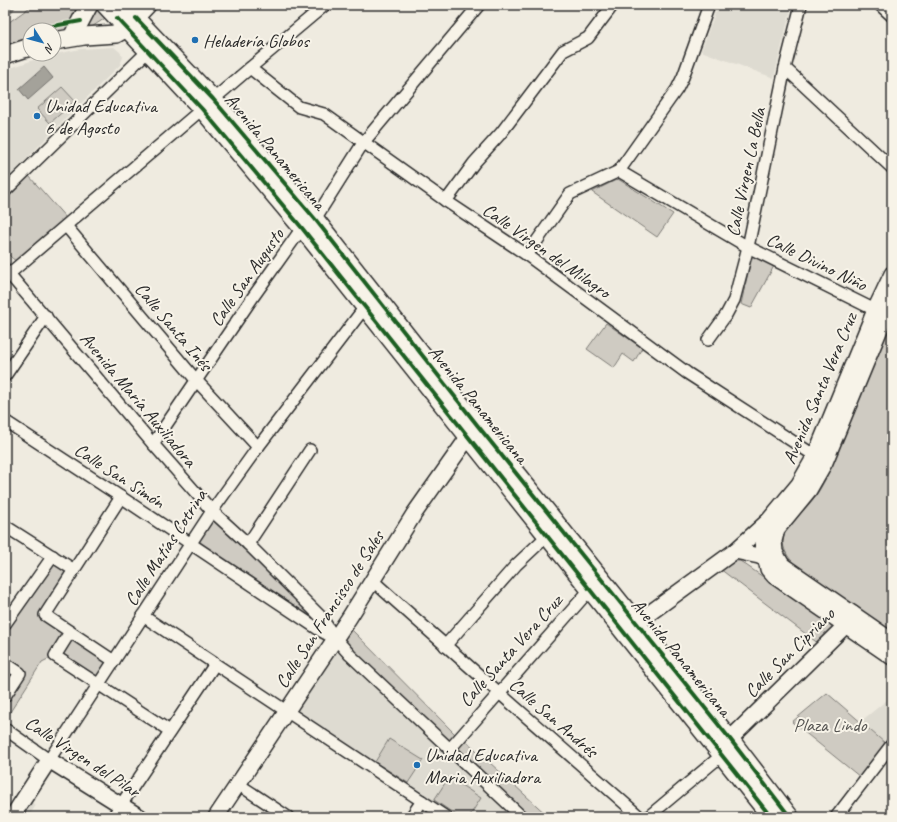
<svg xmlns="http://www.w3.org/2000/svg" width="897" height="822" viewBox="0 0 897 822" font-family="Caveat,sans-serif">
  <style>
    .built { fill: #dedbd1 }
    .green { fill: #cfcbc2; stroke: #7d7b76 }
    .water { fill: #a4a29a; stroke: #74726e }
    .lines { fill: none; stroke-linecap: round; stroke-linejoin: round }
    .river { stroke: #a4a29a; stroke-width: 17 }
    .street-casing { stroke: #2b2b2b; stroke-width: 14 }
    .secondary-casing { stroke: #2b2b2b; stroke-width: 18 }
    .primary-casing { stroke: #2b2b2b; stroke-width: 20 }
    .street { stroke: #f7f3e8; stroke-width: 11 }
    .secondary { stroke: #f7f3e8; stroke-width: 15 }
    .primary { stroke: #f7f3e8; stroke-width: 17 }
    .cycleway-casing { stroke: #f7f3e8; stroke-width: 6 }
    .cycleway { stroke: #1b5e20; stroke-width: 4 }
    .poi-dot { fill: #1f6fb2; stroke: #f7f3e8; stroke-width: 1.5 }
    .labels { text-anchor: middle; stroke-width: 4; stroke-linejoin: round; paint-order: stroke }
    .poi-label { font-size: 19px; fill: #2b2b2b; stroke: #f7f3e8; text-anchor: start }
    .street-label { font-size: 19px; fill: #2b2b2b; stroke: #f7f3e8 }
    .park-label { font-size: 19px; fill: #545351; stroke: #f7f3e8 }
  </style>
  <rect width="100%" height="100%" fill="#efebe0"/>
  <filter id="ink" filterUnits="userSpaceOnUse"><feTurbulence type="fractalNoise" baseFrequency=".025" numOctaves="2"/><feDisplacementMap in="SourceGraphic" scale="8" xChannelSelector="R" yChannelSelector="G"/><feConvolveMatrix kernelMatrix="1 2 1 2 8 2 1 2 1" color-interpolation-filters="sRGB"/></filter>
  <g filter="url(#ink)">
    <g class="built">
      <polygon points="718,5 792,5 774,78 701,51"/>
      <polygon points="114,47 120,52 123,57 120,65 51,133 5,182 5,70 45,56 81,49"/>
      <polygon points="104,470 117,479 113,485 100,476"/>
      <polygon points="333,652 338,653 513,817 455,817 298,713 296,707"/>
      <polygon points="892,696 892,734 885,743 860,722"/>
      <polygon points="29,801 36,805 29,816 22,811"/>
    </g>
    <g class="green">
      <polygon points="33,5 83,5 69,30 54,34 54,30 30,30 30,40 5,48 5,25"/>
      <polygon points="96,5 106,17 104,19 90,28 86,27"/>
      <polygon points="62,87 75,101 50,123 37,109"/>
      <path d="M29 176 67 219 19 261C12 261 9 254 5 250V201Z"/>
      <polygon points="618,179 673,214 657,237 592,192"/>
      <polygon points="752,255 774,266 751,308 741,304"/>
      <path d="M892 320V632L795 565C769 537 791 525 810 503 817 495 822 486 827 476Z"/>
      <polygon points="606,323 642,348 634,362 623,354 614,368 587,349"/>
      <polygon points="211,521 215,522 310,612 310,615 308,615 200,545 198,543"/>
      <polygon points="731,561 740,561 837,628 819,644 720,569"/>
      <polygon points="54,563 68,572 41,613 64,633 53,661 48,659 42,662 5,720 5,703 23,675 5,658 5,630 8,628"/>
      <polygon points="349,627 456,735 451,742 447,741 339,640"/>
      <polygon points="70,638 109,662 101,680 60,654"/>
      <polygon points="827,693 885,743 860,777 792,722"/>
      <polygon points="389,739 423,760 408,783 375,762"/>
      <polygon points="464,739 549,817 529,817 455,749"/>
      <polygon points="449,777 481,798 469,817 459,817 434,800"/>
    </g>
    <polygon class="water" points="44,67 53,78 28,100 19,89"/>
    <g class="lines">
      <polyline class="river" points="5,7 7,5"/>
      <g class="street-casing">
        <g id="street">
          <polyline points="880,5 892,16"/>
          <polyline points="250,68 299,107 324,114 446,201 527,255 687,373 820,459"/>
          <polyline points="785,68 892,168"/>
          <polyline points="619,171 748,247 875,310"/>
          <polyline points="5,191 148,51"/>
          <polyline points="446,201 474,163 501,133 563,51 588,38 613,5"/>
          <polyline points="66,226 196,380 258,447"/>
          <polyline points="527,255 570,194 619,171 677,89 683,77 709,5"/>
          <polyline points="5,269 153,444 212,511 248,544 321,617 335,638 350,655 522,817"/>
          <polyline points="9,274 250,68 325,5"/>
          <polyline points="708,340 726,315 734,300 748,247 785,68 801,5"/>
          <polyline points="5,376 46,316"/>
          <polyline points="5,421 121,497 321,631 334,638"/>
          <polyline points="153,444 253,297 302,228 315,219 363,143 479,5"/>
          <polyline points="5,526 74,570"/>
          <polyline points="248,544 310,450"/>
          <path d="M372 580C461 660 551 738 640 817"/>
          <polyline points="143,616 446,817"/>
          <polyline points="5,624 53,556"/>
          <polyline points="70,632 55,656 170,731"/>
          <polyline points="445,646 516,565 548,535"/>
          <polyline points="114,661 45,615 121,497"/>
          <polyline points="5,663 20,673 5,696"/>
          <polyline points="5,729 49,760 212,511 258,447 365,307"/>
          <polyline points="449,750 594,585"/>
          <polyline points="238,784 288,817"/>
          <polyline points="113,817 215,664"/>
          <polyline points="411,817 422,801"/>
          <polyline points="648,817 722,755"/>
          <polyline points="836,817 892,744"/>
        </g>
      </g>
      <g class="secondary-casing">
        <g id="secondary">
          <polyline points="892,274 875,310 815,456 799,484 769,520 764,534 763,545 768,569 774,576 892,657"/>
          <polyline points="735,551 759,556 782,565 892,641"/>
          <polyline points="782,565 775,552 774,541 777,529 809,490 825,462 892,300"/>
          <polyline points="636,623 735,551 767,522"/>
          <polyline points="721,746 730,739 846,625 853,614"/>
          <polyline points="12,817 49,760 140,817"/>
          <polyline points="216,817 349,618 414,514 469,436 476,429"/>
        </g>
      </g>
      <g class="primary-casing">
        <g id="primary">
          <polyline points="105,5 202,109 302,228 771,817"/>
          <polyline points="123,5 213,99 315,219 478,426 730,739 790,817"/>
          <polyline points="72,37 89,5"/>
          <polyline points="54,41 84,36 116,34 123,30 147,5"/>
          <polyline points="5,55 30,47"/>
        </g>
      </g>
      <use href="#street" class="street"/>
      <use href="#secondary" class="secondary"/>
      <use href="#primary" class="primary"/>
      <g class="cycleway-casing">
        <g id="cycleway">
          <polyline points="117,18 202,109 302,228 771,817"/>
          <polyline points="136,18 213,99 315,219 478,426 730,739 790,817"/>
          <polyline points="31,30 81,21"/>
        </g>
      </g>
      <use href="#cycleway" class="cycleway"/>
    </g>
  </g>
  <g class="poi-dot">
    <circle cx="195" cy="40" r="4"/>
    <circle cx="37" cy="116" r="4"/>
    <circle cx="417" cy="765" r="4"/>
  </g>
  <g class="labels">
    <g class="poi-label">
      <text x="203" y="47">Heladería Globos</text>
      <text x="45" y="112">Unidad Educativa<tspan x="45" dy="22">6 de Agosto</tspan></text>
      <text x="425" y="761">Unidad Educativa<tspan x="425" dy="22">Maria Auxiliadora</tspan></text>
    </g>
    <g class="street-label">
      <text transform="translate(276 151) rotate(50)" y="7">Avenida Panamericana</text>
      <text transform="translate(745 172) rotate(-78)" y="7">Calle Virgen La Bella</text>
      <text transform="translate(547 250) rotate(35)" y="7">Calle Virgen del Milagro</text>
      <text transform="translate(817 261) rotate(26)" y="7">Calle Divino Niño</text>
      <text transform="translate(246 277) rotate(-55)" y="7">Calle San Augusto</text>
      <text transform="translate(174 326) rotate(50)" y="7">Calle Santa Inés</text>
      <text transform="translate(819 388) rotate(-67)" y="7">Avenida Santa Vera Cruz</text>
      <text transform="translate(139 399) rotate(50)" y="7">Avenida María Auxiliadora</text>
      <text transform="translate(479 404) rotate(51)" y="7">Avenida Panamericana</text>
      <text transform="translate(120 475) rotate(33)" y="7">Calle San Simón</text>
      <text transform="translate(165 547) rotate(-57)" y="7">Calle Matías Cotrina</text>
      <text transform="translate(329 609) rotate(-57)" y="7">Calle San Francisco de Sales</text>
      <text transform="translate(510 650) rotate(-48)" y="7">Calle Santa Vera Cruz</text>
      <text transform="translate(789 652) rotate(-45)" y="7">Calle San Cipriano</text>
      <text transform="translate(682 657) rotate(51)" y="7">Avenida Panamericana</text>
      <text transform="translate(554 717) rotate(41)" y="7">Calle San Andrés</text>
      <text transform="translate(83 756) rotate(33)" y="7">Calle Virgen del Pilar</text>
    </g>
    <g class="park-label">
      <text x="830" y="731">Plaza Lindo</text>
    </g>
  </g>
  <rect width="897" height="822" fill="none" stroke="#f7f3e8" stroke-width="20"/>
  <rect x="10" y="10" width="877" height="802" fill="none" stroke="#2b2b2b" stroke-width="1.5" filter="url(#ink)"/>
  <g transform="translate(42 42) rotate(126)"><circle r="19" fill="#f7f3e8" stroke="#a5a39c"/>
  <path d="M0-3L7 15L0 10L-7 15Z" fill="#1f6fb2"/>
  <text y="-6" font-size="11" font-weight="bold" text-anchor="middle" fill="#2b2b2b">N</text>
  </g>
</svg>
